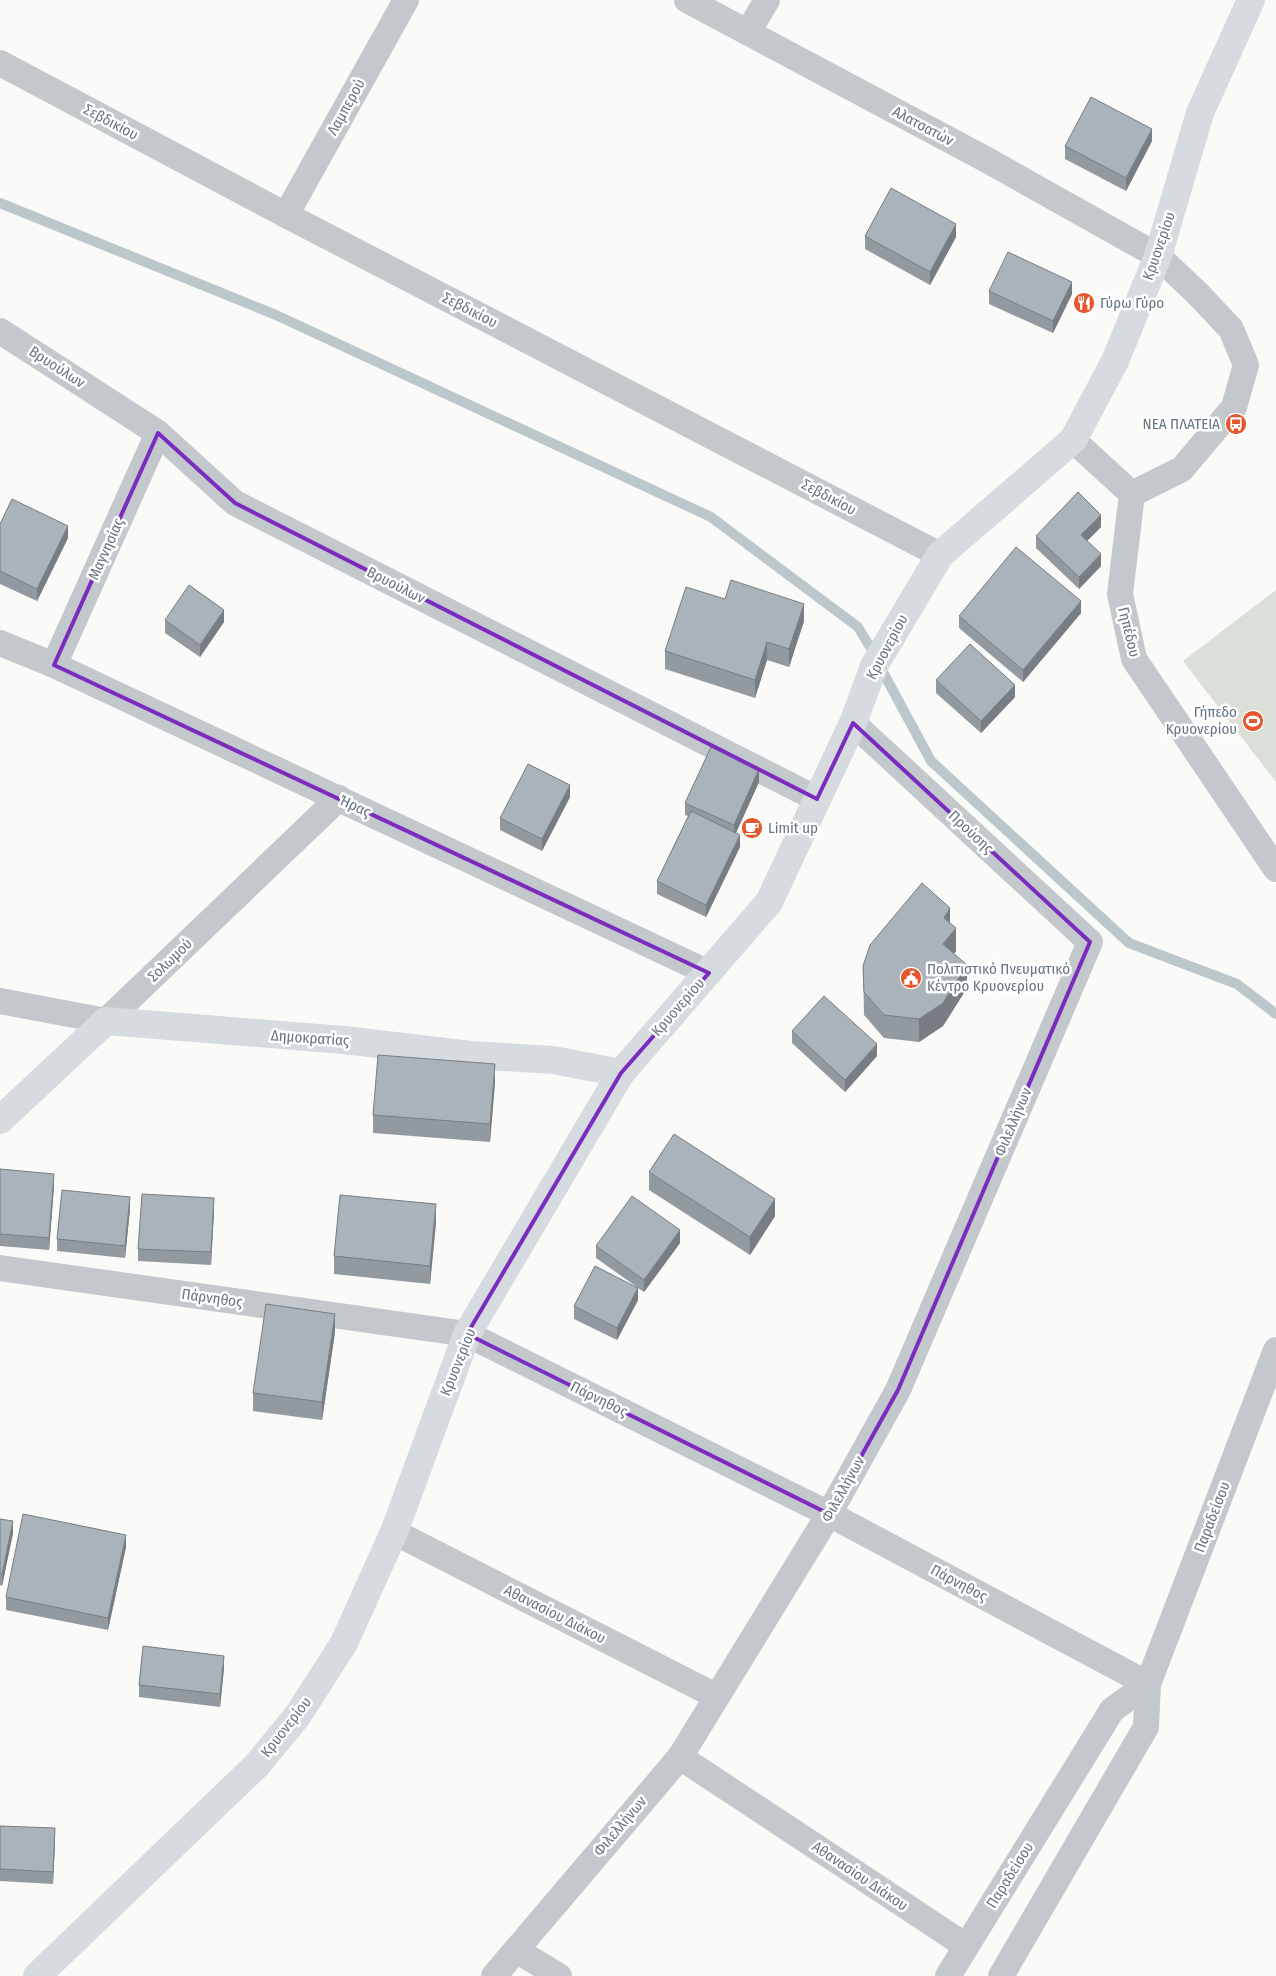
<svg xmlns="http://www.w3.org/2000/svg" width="1276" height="1976" viewBox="0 0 1276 1976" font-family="'Fira Sans Condensed',sans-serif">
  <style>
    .green { fill: #dadfd7 }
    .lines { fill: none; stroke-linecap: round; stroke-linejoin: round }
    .stream { stroke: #bbc7cb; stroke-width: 10 }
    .street { stroke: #c3c8cc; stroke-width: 26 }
    .secondary { stroke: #d6dbdf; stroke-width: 28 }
    .wall { fill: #929a9f }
    .shaded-wall { fill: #777d82 }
    .building { fill: #aab3b9; stroke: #777d82 }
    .marked { fill: none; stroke: #7b2cbf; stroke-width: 4; stroke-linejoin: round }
    .labels { text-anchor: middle; stroke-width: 5; stroke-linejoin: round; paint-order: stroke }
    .street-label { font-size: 15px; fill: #657683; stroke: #fff }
    .poi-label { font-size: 15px; fill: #657683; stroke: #fff; text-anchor: start }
  </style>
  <rect width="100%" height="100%" fill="#fafaf8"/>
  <polygon class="green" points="1276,590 1276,782 1183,661"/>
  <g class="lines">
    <g class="stream">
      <polyline points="0,203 276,315 711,517 858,627 870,647"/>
      <polyline points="884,674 931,761 1129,943 1237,984 1276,1014"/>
    </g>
    <g class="street">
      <polyline points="687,0 987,160 1158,256 1198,294 1231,329 1246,365 1234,407 1182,469 1132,494"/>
      <polyline points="748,32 767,0"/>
      <polyline points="0,63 286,215 940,555"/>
      <polyline points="286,215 406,0"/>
      <polyline points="0,331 158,433 235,503 817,799"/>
      <polyline points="1073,440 1132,494"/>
      <polyline points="1132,494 1120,594 1134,659 1276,869"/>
      <polyline points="0,643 54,665 709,973"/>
      <polyline points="54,665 158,433"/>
      <polyline points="0,1001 106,1021 339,798"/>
      <polyline points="0,1268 467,1334 829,1514 1148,1684"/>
      <polyline points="394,1532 716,1696"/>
      <polyline points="680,1757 966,1946"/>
      <polyline points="516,1950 559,1976"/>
      <polyline points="494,1976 680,1757 829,1514 898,1390 1090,942 853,723"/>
      <polyline points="948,1976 1112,1710 1148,1684"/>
      <polyline points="1001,1976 1146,1727 1148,1684 1276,1350"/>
    </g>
    <g class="secondary">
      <polyline points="0,1120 106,1021 344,1040 471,1055 553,1060 621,1073"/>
      <polyline points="37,1976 257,1765 298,1715 344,1643 394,1532 467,1334 621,1073 769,902 853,723 874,666 940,555 1073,440 1115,361 1158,256 1200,113 1251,0"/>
    </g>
  </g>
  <g class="wall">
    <polygon points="1152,141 1126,191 1065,159 1065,146"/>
    <polygon points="865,236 956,237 930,285 865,249"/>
    <polygon points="989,291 1072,294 1053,333 989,304"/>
    <polygon points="0,524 68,538 37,601 0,584"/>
    <polygon points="1101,527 1087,541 1101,566 1079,589 1036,548 1036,536"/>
    <polygon points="725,599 804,621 789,667 767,660 755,698 665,669 665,651"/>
    <polygon points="1081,613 1023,682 959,628 959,616"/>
    <polygon points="165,620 224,622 200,657 165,633"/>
    <polygon points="936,680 1015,697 981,733 936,693"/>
    <polygon points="759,782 736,833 740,847 706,917 657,894 657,881 688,816 685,815 685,803"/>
    <polygon points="570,797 542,851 500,830 500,818"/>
    <polygon points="950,923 956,951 954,953 967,988 943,1026 919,1042 884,1038 864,1015 863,966"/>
    <polygon points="792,1031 877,1056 845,1092 792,1043"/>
    <polygon points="495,1082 490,1142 373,1133 373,1115"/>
    <polygon points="0,1169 54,1186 49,1250 0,1246"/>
    <polygon points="649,1172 775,1216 750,1255 649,1190"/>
    <polygon points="130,1209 125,1258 57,1251 57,1239"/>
    <polygon points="214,1210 211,1265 138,1261 138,1249"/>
    <polygon points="436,1222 430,1284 334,1274 334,1256"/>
    <polygon points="680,1243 644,1292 638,1288 638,1300 617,1340 574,1319 574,1306 637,1287 596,1258 596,1246"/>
    <polygon points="335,1332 322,1420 253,1411 253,1393"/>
    <polygon points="0,1519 13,1533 2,1586 0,1585"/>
    <polygon points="126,1547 108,1630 6,1610 6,1597"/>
    <polygon points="224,1668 220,1707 139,1697 139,1685"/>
    <polygon points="0,1826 55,1840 53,1884 0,1881"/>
  </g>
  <g class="shaded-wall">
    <polygon points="1152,129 1152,141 1126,191 1126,178"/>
    <polygon points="956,224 956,237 930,285 930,272"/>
    <polygon points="1072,282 1072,294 1053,333 1053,321"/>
    <polygon points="1101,515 1101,527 1081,547 1081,535"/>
    <polygon points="68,526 68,538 37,601 37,589"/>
    <polygon points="1101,554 1101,566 1079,589 1079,577"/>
    <polygon points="1081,601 1081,613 1023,682 1023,670"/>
    <polygon points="804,604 804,621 789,667 789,649"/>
    <polygon points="224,610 224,622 200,657 200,645"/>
    <polygon points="767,642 767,660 755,698 755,680"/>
    <polygon points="1015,685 1015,697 981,733 981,721"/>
    <polygon points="759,769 759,782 734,837 734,825"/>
    <polygon points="570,785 570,797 542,851 542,839"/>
    <polygon points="740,835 740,847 706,917 706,905"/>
    <polygon points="950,908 950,931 944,918"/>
    <polygon points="956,928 956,951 943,967 943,944"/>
    <polygon points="967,965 967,988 943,1026 919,1042 919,1019"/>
    <polygon points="877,1044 877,1056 845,1092 845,1080"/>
    <polygon points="495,1064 495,1082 490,1142 490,1124"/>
    <polygon points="54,1174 54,1186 49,1250 49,1238"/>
    <polygon points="130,1197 130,1209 125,1258 125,1246"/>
    <polygon points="214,1198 214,1210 211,1265 211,1252"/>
    <polygon points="775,1199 775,1216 750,1255 750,1237"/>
    <polygon points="436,1204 436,1222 430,1284 430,1266"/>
    <polygon points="680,1230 680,1243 644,1292 644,1280"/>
    <polygon points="638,1288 638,1300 617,1340 617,1328"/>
    <polygon points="335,1314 335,1332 322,1420 322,1402"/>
    <polygon points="13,1521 13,1533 2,1586 2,1574"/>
    <polygon points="126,1535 126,1547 108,1630 108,1618"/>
    <polygon points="224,1656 224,1668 220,1707 220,1694"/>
    <polygon points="55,1828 55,1840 53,1884 53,1872"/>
  </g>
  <g class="building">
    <polygon points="1091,97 1152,129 1126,178 1065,146"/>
    <polygon points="891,188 956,224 930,272 865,236"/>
    <polygon points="1008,252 1072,282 1053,321 989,291"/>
    <polygon points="1078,492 1101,515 1081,535 1101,554 1079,577 1036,536"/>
    <polygon points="12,499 68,526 37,589 0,571 0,524"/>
    <polygon points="1016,547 1081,601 1023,670 959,616"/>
    <polygon points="731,580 804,604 789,649 767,642 755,680 665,651 686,587 725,599"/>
    <polygon points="189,585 224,610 200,645 165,620"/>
    <polygon points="970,644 1015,685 981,721 936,680"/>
    <polygon points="711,747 759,769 734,825 685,803"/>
    <polygon points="528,764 570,785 542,839 500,818"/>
    <polygon points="691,811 740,835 706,905 657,881"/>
    <polygon points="922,883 950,908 944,918 956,928 943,944 967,965 943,1003 919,1019 884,1015 864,992 863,966 870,945"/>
    <polygon points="824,996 877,1044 845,1080 792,1031"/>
    <polygon points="378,1055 495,1064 490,1124 373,1115"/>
    <polygon points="674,1134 775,1199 750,1237 649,1172"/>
    <polygon points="0,1169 54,1174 49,1238 0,1234"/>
    <polygon points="62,1190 130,1197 125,1246 57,1239"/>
    <polygon points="142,1194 214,1198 211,1252 138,1249"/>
    <polygon points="340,1195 436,1204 430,1266 334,1256"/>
    <polygon points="632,1196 680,1230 644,1280 596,1246"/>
    <polygon points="595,1266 638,1288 617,1328 574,1306"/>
    <polygon points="266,1304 335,1314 322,1402 253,1393"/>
    <polygon points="23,1514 126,1535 108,1618 6,1597"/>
    <polygon points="0,1519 13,1521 2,1574 0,1573"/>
    <polygon points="143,1646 224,1656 220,1694 139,1685"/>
    <polygon points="0,1826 55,1828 53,1872 0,1869"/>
  </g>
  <path class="marked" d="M158 433 235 503 817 799 853 723 1090 942 898 1390 829 1514 467 1334 621 1073 709 973 54 665Z"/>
  <defs>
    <g id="restaurant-disc" transform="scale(1.125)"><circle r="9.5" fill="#e4572e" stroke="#fff"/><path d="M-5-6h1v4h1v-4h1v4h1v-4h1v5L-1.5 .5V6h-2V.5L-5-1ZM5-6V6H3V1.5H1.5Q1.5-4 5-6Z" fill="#fff"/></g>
    <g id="bus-disc" transform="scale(1.125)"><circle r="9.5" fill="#e4572e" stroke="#fff"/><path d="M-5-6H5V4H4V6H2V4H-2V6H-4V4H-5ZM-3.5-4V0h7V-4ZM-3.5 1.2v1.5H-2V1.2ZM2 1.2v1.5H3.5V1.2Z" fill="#fff"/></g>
    <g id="stadium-disc" transform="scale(1.125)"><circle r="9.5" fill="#e4572e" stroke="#fff"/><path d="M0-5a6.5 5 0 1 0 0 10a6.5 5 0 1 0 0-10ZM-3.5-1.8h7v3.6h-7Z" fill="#fff"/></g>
    <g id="cafe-disc" transform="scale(1.125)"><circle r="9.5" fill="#e4572e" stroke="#fff"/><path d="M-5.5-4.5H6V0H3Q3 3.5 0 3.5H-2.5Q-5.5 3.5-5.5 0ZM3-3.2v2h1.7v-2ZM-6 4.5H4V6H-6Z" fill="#fff"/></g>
    <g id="civic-disc" transform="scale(1.125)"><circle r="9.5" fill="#e4572e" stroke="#fff"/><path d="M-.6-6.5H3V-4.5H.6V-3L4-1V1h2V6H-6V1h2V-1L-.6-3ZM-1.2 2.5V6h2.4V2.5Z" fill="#fff"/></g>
  </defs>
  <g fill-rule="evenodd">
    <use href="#restaurant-disc" x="1084" y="303"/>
    <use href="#bus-disc" x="1236" y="424"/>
    <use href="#stadium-disc" x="1253" y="721"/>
    <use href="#cafe-disc" x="752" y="828"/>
    <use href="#civic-disc" x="911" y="978"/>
  </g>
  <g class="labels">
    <g class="street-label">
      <text transform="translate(346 107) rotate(-61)" y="5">Λαμπερού</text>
      <text transform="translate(111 122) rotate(28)" y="5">Σεβδικίου</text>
      <text transform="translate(923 126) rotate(28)" y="5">Αλατσατών</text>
      <text transform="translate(1159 246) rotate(-71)" y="5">Κρυονερίου</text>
      <text transform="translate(470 310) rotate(27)" y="5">Σεβδικίου</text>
      <text transform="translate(57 367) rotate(33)" y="5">Βρυούλων</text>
      <text transform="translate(829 497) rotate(28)" y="5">Σεβδικίου</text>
      <text transform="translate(106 549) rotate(-66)" y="5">Μαγνησίας</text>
      <text transform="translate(396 585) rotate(27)" y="5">Βρυούλων</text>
      <text transform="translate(1129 632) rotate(76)" y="5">Γηπέδου</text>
      <text transform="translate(887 647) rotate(-62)" y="5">Κρυονερίου</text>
      <text transform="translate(355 806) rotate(25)" y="5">Ήρας</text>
      <text transform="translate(971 832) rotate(43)" y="5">Προύσης</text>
      <text transform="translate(170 960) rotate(-44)" y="5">Σολωμού</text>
      <text transform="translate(678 1007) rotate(-49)" y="5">Κρυονερίου</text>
      <text transform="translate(310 1038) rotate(4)" y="5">Δημοκρατίας</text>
      <text transform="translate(1013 1122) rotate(-67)" y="5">Φιλελλήνων</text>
      <text transform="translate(212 1298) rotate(8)" y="5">Πάρνηθος</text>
      <text transform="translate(458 1362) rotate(-68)" y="5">Κρυονερίου</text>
      <text transform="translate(599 1399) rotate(26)" y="5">Πάρνηθος</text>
      <text transform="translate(843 1489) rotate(-61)" y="5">Φιλελλήνων</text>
      <text transform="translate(1212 1517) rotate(-69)" y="5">Παραδείσου</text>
      <text transform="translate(959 1583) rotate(28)" y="5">Πάρνηθος</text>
      <text transform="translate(555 1614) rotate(27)" y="5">Αθανασίου Διάκου</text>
      <text transform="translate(286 1727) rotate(-52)" y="5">Κρυονερίου</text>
      <text transform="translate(620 1826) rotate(-50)" y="5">Φιλελλήνων</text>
      <text transform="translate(1010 1875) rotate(-58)" y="5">Παραδείσου</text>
      <text transform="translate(860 1876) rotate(34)" y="5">Αθανασίου Διάκου</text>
    </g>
    <g class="poi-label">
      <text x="1100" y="308">Γύρω Γύρο</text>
      <text x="1220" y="429" text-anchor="end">ΝΕΑ ΠΛΑΤΕΙΑ</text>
      <text x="1237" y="717" text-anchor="end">Γήπεδο<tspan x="1237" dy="17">Κρυονερίου</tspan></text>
      <text x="768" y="833">Limit up</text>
      <text x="927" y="974">Πολιτιστικό Πνευματικό<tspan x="927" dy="17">Κέντρο Κρυονερίου</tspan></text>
    </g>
  </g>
</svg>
